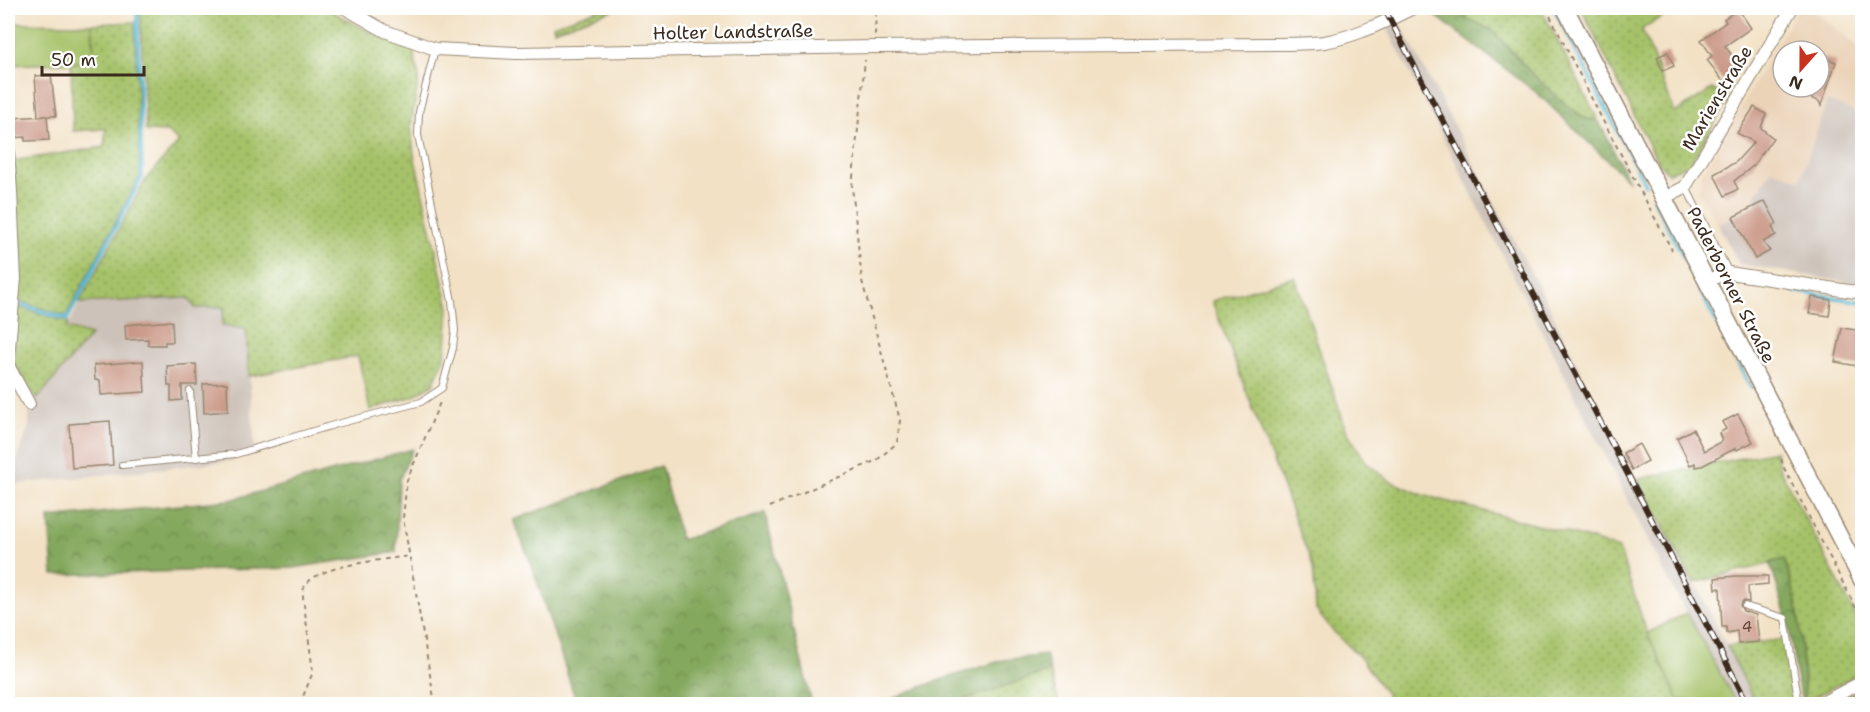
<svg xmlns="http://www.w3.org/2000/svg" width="1870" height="712" viewBox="0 0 1870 712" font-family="'Shantell Sans',sans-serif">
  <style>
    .built { fill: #ebd3b8; fill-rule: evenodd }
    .industrial { fill: #cdc2b9 }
    .grass { fill: url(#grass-dots); stroke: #707644; stroke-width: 1.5 }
    .forest { fill: url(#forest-crowns); stroke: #60693e; stroke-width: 1.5 }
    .park { fill: #a6c269; stroke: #707644; stroke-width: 1.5 }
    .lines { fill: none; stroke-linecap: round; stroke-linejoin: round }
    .stream { stroke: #54b7d3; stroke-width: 4 }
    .building { fill: #ca9886 }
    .lane-casing { stroke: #968672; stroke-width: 8 }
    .street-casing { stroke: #968672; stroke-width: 14 }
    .secondary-casing { stroke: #968672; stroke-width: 19 }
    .path { stroke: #968672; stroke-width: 2; stroke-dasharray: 4.5 4.5; stroke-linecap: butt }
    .lane { stroke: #fff; stroke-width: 6 }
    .street { stroke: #fff; stroke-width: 12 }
    .secondary { stroke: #fff; stroke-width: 16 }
    .rail-casing { stroke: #3b2a1e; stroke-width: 6 }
    .rail { stroke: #fff; stroke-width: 4; stroke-dasharray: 11; stroke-linecap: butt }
    .labels { text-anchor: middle; stroke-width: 5; stroke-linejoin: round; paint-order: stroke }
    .number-label { font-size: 15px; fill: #5f4638 }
    .street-label { font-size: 18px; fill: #3b2a1e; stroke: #fff }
  </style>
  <defs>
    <pattern id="grass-dots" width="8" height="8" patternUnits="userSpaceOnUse" patternTransform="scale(1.5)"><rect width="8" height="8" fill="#a6c269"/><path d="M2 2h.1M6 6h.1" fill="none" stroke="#889e56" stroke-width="1.8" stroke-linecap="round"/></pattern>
    <pattern id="forest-crowns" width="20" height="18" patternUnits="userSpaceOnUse" patternTransform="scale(1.5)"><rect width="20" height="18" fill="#84a85d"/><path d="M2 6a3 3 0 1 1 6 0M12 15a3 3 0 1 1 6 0" fill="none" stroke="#6d894c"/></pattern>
  </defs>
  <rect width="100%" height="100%" fill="#fff"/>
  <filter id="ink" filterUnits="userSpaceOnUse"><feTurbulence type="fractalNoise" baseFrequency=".0167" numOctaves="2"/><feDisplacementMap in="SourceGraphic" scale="12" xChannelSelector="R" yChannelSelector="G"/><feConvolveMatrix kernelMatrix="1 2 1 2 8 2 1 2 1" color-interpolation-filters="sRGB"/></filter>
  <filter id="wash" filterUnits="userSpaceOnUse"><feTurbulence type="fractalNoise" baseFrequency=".008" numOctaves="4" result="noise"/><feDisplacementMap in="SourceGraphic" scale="24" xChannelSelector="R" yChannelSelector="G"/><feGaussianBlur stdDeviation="1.35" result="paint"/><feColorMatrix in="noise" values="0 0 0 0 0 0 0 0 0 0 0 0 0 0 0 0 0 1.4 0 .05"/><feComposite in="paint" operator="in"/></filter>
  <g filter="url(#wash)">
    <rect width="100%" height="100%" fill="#f2e1c5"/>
    <path class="built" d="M1798 8H1810L1862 49V114L1827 102 1800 180 1717 224 1698 191 1702 174ZM1783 51H1819V87H1783Z"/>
    <g class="industrial">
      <polygon points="1399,21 1550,308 1619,451 1632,473 1638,479 1685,564 1756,704 1737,704 1669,581 1387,28"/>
      <polygon points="1827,101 1862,114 1862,285 1739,264 1718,224 1756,204 1755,200 1757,193 1772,169 1800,180"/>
      <polygon points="189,298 195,308 224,307 246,329 255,453 230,461 8,485 29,426 29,404 37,399 91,335 67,327 79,303"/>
    </g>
    <g class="grass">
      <polygon points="140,8 326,8 368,31 413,50 419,77 411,126 414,155 449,308 445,358 433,384 414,396 370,410 358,356 249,376 246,329 222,325 224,307 195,308 189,298 79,303 146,179 179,142 167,132 146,131"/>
      <polygon points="603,8 618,8 554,30 553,25"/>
      <polygon points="1458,8 1541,8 1598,120 1587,119 1566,105 1530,72 1492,30 1466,18"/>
      <polygon points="1581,8 1676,8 1642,29 1675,113 1712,89 1729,99 1690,164 1668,173 1656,159"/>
      <polygon points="135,22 140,176 66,316 18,301 12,161 104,147 106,129 73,131 71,63 94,60 92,24"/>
      <polygon points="1295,277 1347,432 1367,463 1390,481 1423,495 1583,537 1619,549 1647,633 1679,700 1736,703 1737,704 1376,704 1388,697 1360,657 1331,629 1316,610 1313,567 1212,301"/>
      <polygon points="18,307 68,322 67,328 91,335 37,399 13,363"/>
      <path d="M1776 451 1779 467 1862 628V672L1805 702C1802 655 1802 604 1784 560L1694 583 1638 479Z"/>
      <polygon points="1786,639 1795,704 1756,704 1727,646"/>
      <polygon points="1050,671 1059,704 951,704"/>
    </g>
    <g class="forest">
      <polygon points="1430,8 1458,8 1466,18 1492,30 1530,72 1566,105 1586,119 1598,120 1629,181 1537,93 1427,9"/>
      <polygon points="413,449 399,480 396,552 293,568 53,575 49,518 230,500"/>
      <polygon points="661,466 681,540 765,513 812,704 577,704 531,563 513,520"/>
      <path d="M1784 559C1802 604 1802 654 1805 702L1803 703 1799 691 1788 622 1770 563Z"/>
      <polygon points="1046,655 1050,671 951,704 879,704 937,681 1003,660"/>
      <polygon points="1862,688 1862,700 1856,704 1832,704"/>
    </g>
    <g class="park">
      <polygon points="8,23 92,24 94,60 71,63 8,65"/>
      <polygon points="1687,613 1736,703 1679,700 1647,633"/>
    </g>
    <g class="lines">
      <g class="stream">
        <polyline points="1554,8 1645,184"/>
        <polyline points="1653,198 1689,267"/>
        <polyline points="1697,285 1751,388"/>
        <polyline points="1794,291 1862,302"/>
        <polyline points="21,305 67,319 142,177 137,8"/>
      </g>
    </g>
    <g id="blocks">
      <g class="building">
        <polygon points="1738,9 1751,28 1725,46 1741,68 1723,81 1707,60 1712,56 1701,40 1726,22 1724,19"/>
        <polygon points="1668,52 1674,66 1662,71 1657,57"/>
        <polygon points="1825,58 1836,62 1821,106 1819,101 1810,98 1814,87 1819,87 1819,74"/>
        <polygon points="51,75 56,116 47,116 49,140 25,141 25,137 11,138 10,118 46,116 38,117 35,76"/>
        <polygon points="1754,107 1766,114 1761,128 1773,138 1753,166 1734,181 1738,189 1725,196 1714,174 1736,162 1754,142 1737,133"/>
        <polygon points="1765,201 1777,224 1772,227 1776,235 1763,242 1770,251 1755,259 1733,217"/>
        <polygon points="1812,297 1831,300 1829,316 1809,313"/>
        <polygon points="172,321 173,342 165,342 165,345 148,345 148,339 126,340 125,325"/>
        <polygon points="1842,328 1863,331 1863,367 1835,362"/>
        <polygon points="143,361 145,392 101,395 100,380 95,380 94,365"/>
        <polygon points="196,364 197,385 182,385 182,400 171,401 171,386 168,386 167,366"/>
        <polygon points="227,383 228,411 204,413 203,384"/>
        <polygon points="1738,414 1753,442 1737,450 1736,448 1702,466 1696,467 1695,463 1690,465 1677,438 1693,429 1704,451 1722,441 1719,433 1726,429 1722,422"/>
        <polygon points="110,421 113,465 72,468 69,424"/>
        <polygon points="1639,444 1648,461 1632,470 1623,453"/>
        <polygon points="1736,576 1768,576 1768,584 1748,586 1749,602 1743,601 1740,605 1743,611 1756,615 1759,642 1738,644 1737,631 1727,633 1726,627 1722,627 1720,588 1716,589 1715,578"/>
      </g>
    </g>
  </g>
  <g filter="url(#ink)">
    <use href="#blocks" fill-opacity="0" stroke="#968672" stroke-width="1.5"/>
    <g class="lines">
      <g class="lane-casing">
        <g id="lane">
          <polyline points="1686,187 1729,273"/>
          <polyline points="190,391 196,458"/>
          <polyline points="122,465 236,454 337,424 421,402 442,388 453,348 455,330 452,301 418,135 419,112 435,49"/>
          <polyline points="1745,606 1785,618 1799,704"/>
        </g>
      </g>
      <g class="street-casing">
        <g id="street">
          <path d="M345 8 385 31 435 49 516 53 876 47 1271 44C1288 44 1307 44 1324 42 1354 37 1385 22 1413 8"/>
          <polyline points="8,152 11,191 15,279 8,359"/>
          <polyline points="1664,198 1685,187 1792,8"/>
          <polyline points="1707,280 1729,273 1862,293"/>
          <polyline points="8,365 29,404"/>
          <polyline points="1820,704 1862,682"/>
        </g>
      </g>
      <g class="secondary-casing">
        <polyline id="secondary" points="1565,8 1862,580"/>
      </g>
      <g class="path">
        <polyline points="1546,8 1601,117 1672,250"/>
        <polyline points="875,35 876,8"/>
        <polyline points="1781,459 1784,468 1862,620"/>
        <polyline points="770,507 877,460 897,443 900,420 862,281 852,187 865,60"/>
        <path d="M300 704 313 672 303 597C303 592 303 588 306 584 323 564 384 560 409 556"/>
        <polyline points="435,704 403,518 407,480 441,400"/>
      </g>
      <use href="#lane" class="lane"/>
      <use href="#street" class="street"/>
      <use href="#secondary" class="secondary"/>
      <g class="rail-casing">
        <polyline id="rail" points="1384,8 1748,704"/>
      </g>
      <use href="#rail" class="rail"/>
    </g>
  </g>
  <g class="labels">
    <g class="number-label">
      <text x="1747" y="632">4</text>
    </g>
    <g class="street-label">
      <text transform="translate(733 32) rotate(-1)" y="6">Holter Landstraße</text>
      <text transform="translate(1717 98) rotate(-59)" y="6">Marienstraße</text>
      <text transform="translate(1731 285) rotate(63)" y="6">Paderborner Straße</text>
    </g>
  </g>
  <rect width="1870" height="712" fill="none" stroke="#fff" stroke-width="30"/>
  <g transform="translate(1801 69) rotate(201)"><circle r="28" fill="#ffffff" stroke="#b1aaa5" stroke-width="1.5"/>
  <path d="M0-4.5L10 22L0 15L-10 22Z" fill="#c8321e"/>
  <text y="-9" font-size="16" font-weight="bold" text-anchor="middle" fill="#3b2a1e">N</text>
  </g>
  <path d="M42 66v9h102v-9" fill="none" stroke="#3b2a1e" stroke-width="3"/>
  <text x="51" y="66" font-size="18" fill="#3b2a1e" stroke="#ffffff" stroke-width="4.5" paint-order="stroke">50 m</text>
</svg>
